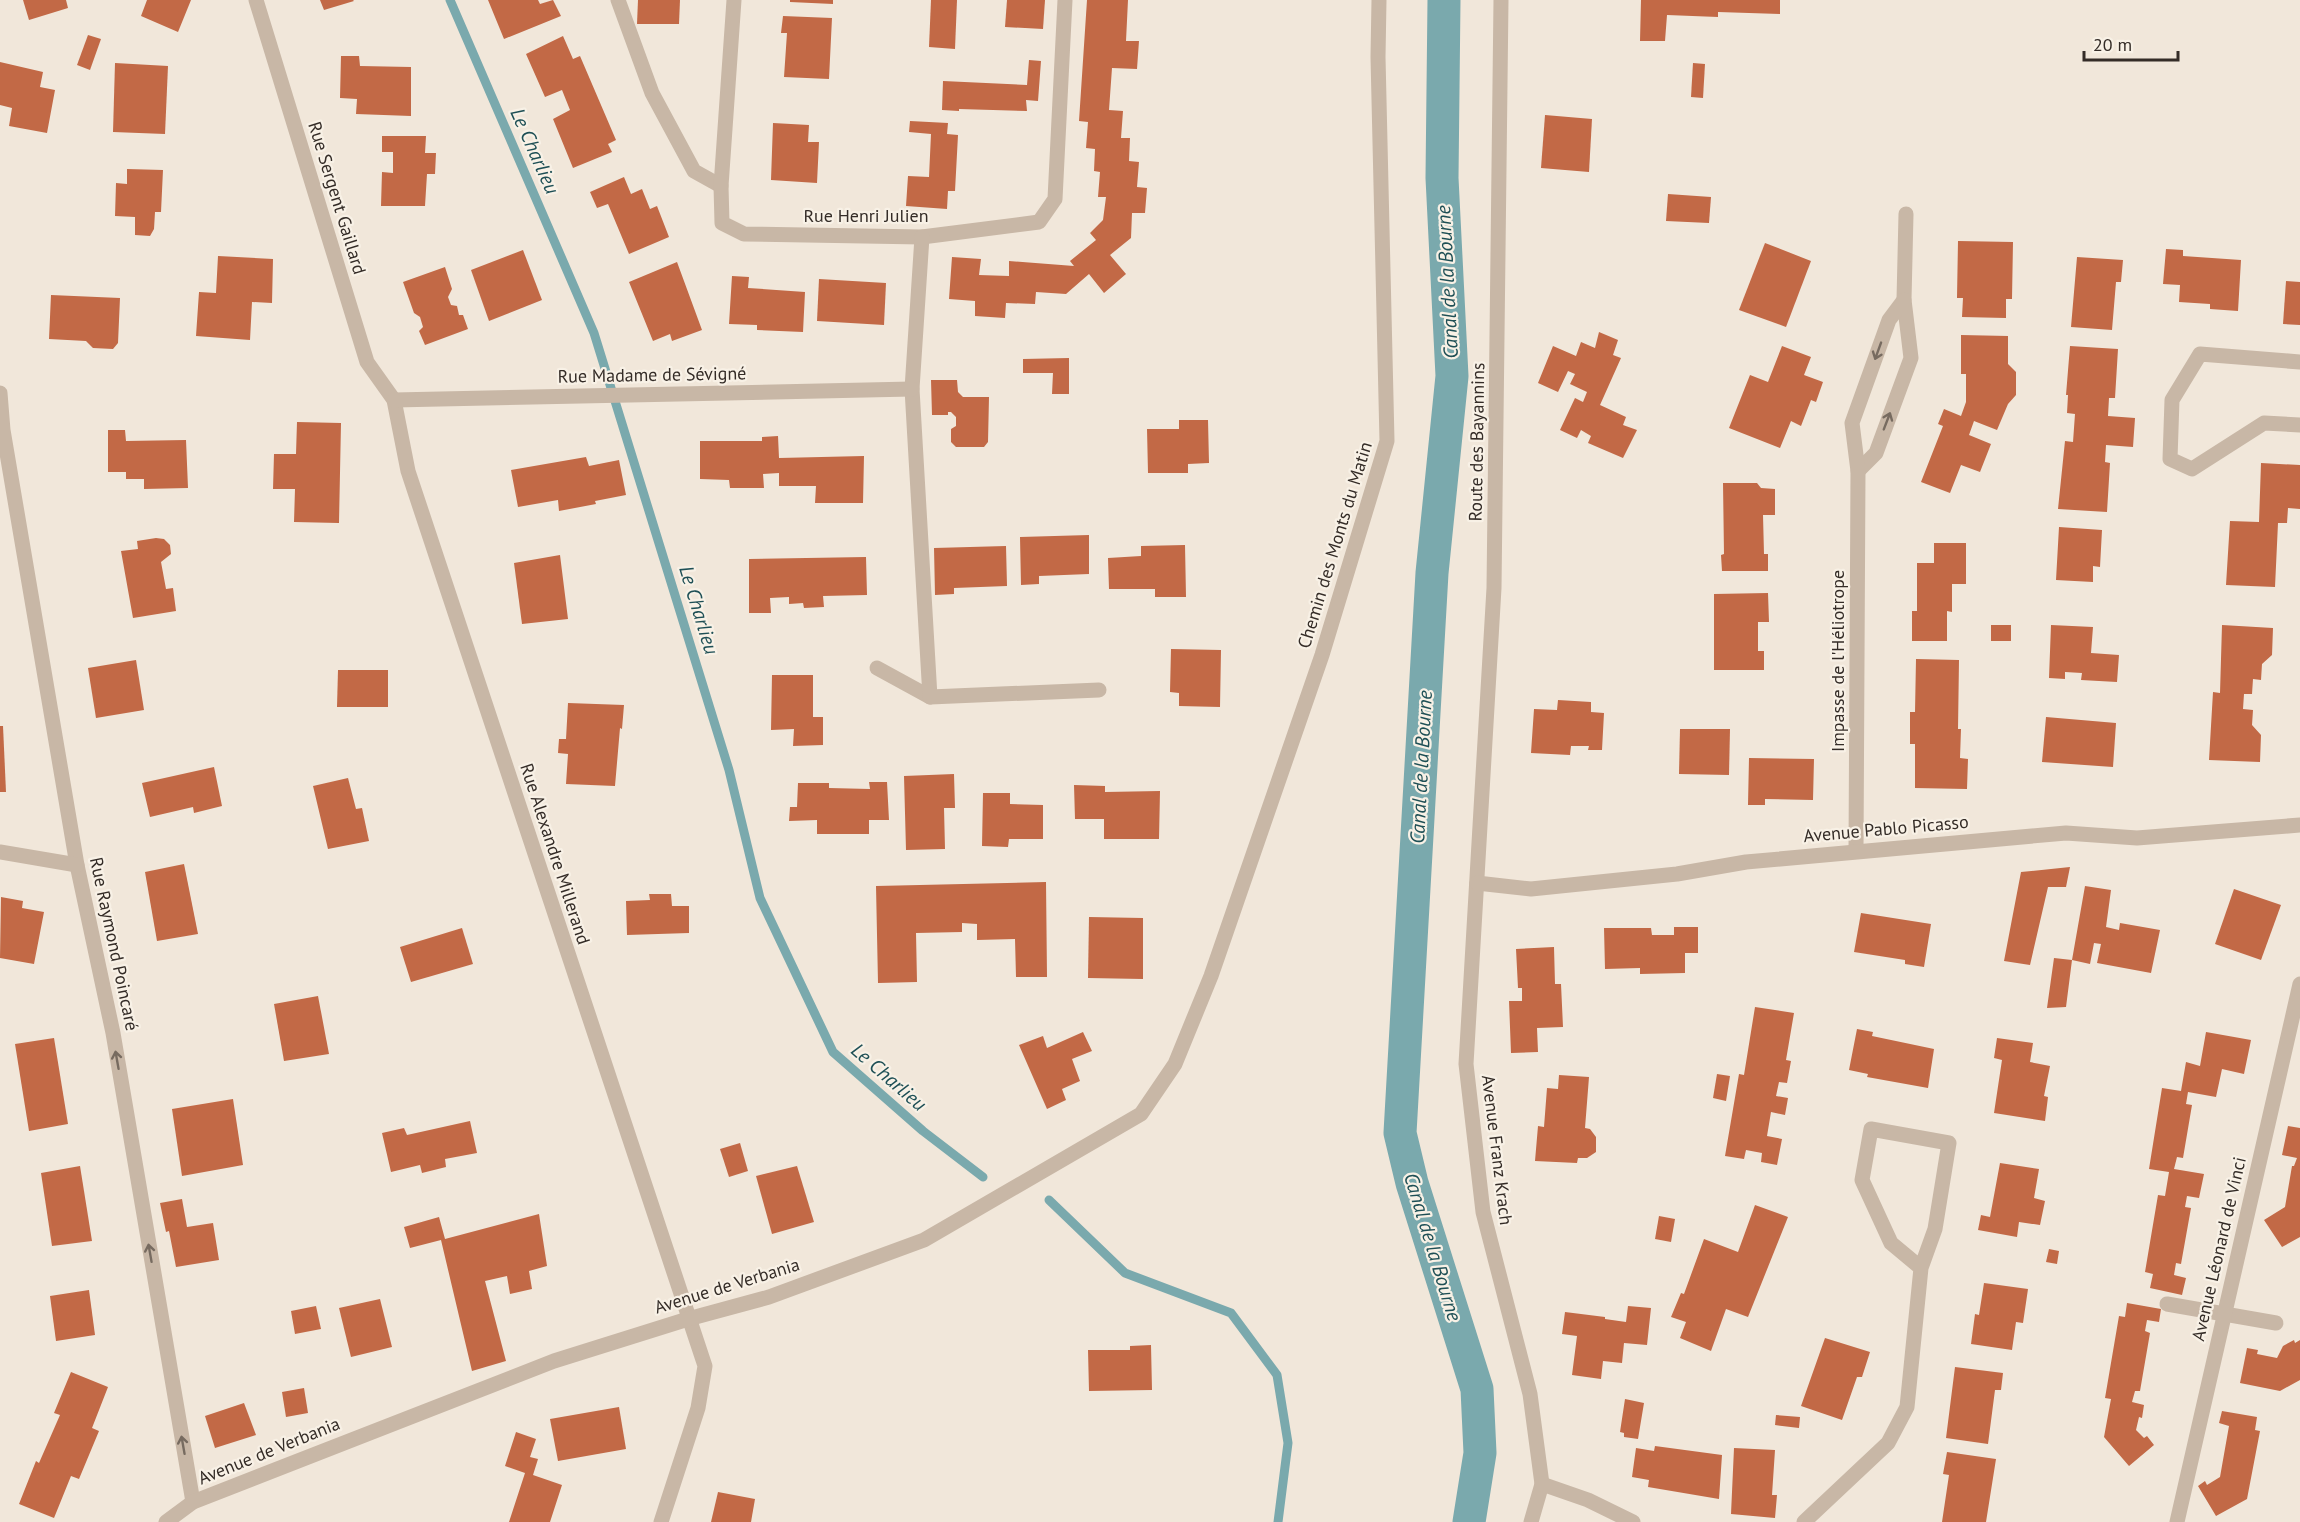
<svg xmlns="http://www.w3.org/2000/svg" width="2300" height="1522" viewBox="0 0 2300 1522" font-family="'PT Sans',sans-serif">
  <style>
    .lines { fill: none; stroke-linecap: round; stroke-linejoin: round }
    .stream { stroke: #7aa9ad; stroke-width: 9 }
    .canal { stroke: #7aa9ad; stroke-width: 33 }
    .building { fill: #c26946 }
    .service { stroke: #c8b7a6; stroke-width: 15 }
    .minor { stroke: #c8b7a6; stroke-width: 15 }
    .oneway { stroke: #776b60 }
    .labels { text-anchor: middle; stroke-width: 4.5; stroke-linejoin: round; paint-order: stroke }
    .street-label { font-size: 18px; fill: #342c27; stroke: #f8f1e6 }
    .water-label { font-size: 20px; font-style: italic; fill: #1e4f55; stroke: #f8f1e6 }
  </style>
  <rect width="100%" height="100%" fill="#f1e7da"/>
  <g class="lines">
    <g class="stream">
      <polyline points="450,0 594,333 729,770 760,898 833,1052 923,1131 983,1177"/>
      <polyline points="1049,1200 1125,1273 1231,1313 1277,1375 1288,1443 1278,1522"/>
    </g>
    <polyline class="canal" points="1444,0 1442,178 1452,376 1432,573 1400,1133 1412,1183 1477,1389 1480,1453 1469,1522"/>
  </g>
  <g class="building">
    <polygon points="23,0 66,0 68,8 29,20"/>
    <polygon points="147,0 191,0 178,32 141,16"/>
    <polygon points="320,0 353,0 354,1 324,10"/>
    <polygon points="488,0 538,0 540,4 553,0 561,16 504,39"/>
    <polygon points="638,0 680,0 679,24 637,24"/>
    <polygon points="790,0 833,0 833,4 790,2"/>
    <polygon points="931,0 957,0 955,49 929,47"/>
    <polygon points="1007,0 1045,0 1043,29 1005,27"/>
    <polygon points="1087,0 1128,0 1126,41 1139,41 1137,69 1112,68 1109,110 1123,111 1121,138 1130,138 1129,161 1139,162 1137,187 1147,188 1145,213 1132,213 1131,238 1110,255 1126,274 1104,293 1089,274 1066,294 1036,292 1035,304 1006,303 1005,318 975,316 975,301 949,299 952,257 981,259 979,275 1009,276 1009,261 1074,266 1070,261 1096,240 1090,233 1103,220 1106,197 1098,197 1100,172 1094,171 1095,149 1086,148 1088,122 1079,121"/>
    <polygon points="1641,0 1780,0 1780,14 1718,12 1718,17 1667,15 1665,41 1640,41"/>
    <polygon points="783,16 832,18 829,79 784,77 787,33 781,33"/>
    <polygon points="88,35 101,39 90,70 77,65"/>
    <polygon points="563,36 573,59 580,56 616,140 608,144 612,152 573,168 553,119 570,110 562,90 545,97 526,54"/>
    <polygon points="341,56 359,56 360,66 411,67 411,116 356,114 357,99 340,98"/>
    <polygon points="1029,60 1041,61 1038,101 1026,100 1027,111 959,109 959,111 942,110 943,81 1027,85"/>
    <polygon points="0,62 43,72 40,87 55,90 47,133 9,126 12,108 0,105"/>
    <polygon points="115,63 168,66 165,134 113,132"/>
    <polygon points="1693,63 1705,64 1703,98 1691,97"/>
    <polygon points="1545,115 1592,119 1589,172 1541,168"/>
    <polygon points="910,121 948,123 947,134 958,135 955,191 948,191 947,209 906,206 908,176 929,177 931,134 909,132"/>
    <polygon points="773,123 809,125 808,142 819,142 817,183 771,180"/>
    <polygon points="382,136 426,136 425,153 436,153 435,174 427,174 425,206 381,206 382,172 393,173 393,152 382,152"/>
    <polygon points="127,169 163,170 161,212 155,212 154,229 150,236 135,235 135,217 115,216 116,183 127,184"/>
    <polygon points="624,177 631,194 642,189 650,209 657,206 669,237 629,254 608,204 597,208 590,192"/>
    <polygon points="1668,194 1711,197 1709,223 1666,221"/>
    <polygon points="1958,241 2013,242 2012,299 2006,299 2006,318 1962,317 1963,298 1957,298"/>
    <polygon points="1765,243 1811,261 1786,327 1739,310"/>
    <polygon points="2166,249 2183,250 2183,256 2241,260 2238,311 2210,309 2210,304 2179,302 2180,285 2163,284"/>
    <polygon points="523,250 542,300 489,321 471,270"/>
    <polygon points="218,256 273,259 272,303 252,302 250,340 196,336 199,292 216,293"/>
    <polygon points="2077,257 2123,260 2121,282 2116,282 2112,330 2071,327"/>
    <polygon points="677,262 702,330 672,341 670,334 653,341 629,282"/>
    <polygon points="445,267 452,289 448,297 451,305 457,306 459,315 463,315 468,329 425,345 419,331 423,327 420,317 414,313 403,282"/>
    <polygon points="732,276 749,277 748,288 805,292 803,332 757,330 757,325 729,324"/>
    <polygon points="819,279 886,283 884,325 817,321"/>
    <polygon points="2286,281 2300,282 2300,325 2283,324"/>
    <polygon points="51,295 120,298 118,343 113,349 93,348 86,341 49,339"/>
    <polygon points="1599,332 1618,340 1613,355 1621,358 1600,405 1626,417 1623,425 1637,430 1623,458 1588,443 1591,436 1581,430 1577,438 1560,430 1575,398 1583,402 1587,392 1570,384 1575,374 1568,371 1558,392 1538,383 1553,346 1576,356 1581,342 1595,348"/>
    <polygon points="1961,335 2008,336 2008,364 2016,372 2016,395 2008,404 1997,430 1974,421 1969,435 1991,444 1980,472 1961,465 1950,493 1921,482 1943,426 1938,424 1944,409 1961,416 1966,402 1966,374 1961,374"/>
    <polygon points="1782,346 1811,357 1804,375 1823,382 1816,402 1811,400 1801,426 1791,421 1780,448 1729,428 1750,375 1768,382"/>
    <polygon points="2070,346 2118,349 2115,398 2109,398 2108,416 2135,418 2133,447 2106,445 2105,462 2110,463 2107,512 2058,509 2065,441 2073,442 2075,414 2067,413 2068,395 2066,395"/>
    <polygon points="1069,358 1069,394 1052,394 1053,373 1023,373 1023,359"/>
    <polygon points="931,380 957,380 958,392 963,397 989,397 988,442 984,447 956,447 951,442 951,429 956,426 956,417 951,412 948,412 948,415 932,415"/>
    <polygon points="1179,420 1208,420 1209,463 1188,464 1188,473 1148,473 1147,429 1179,429"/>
    <polygon points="297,422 341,423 339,523 294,522 295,489 273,489 274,454 296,454"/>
    <polygon points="108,430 125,430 126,441 186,440 188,488 144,489 144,479 126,479 126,472 108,472"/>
    <polygon points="778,436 779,458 864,456 863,503 815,503 816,486 779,486 779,473 763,474 764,488 730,488 729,480 700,479 700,441 762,441 762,437"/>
    <polygon points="586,457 589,466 619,460 626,495 595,501 596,504 559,511 558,500 518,507 511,470"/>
    <polygon points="2261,463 2300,465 2300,509 2288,508 2287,523 2278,523 2275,587 2226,585 2230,521 2259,522"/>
    <polygon points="1723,483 1757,483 1761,488 1775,489 1775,515 1763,515 1764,554 1768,554 1768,571 1722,571 1721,555 1724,554"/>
    <polygon points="2059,527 2102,530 2100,567 2093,566 2093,582 2056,580"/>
    <polygon points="1089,535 1089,574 1039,576 1039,584 1021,585 1020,537"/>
    <polygon points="156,538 164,539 170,545 171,554 161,562 166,589 173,588 176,611 133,618 121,551 138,549 137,541"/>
    <polygon points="1934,543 1966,543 1966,584 1952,584 1952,612 1947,611 1947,641 1912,641 1912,611 1917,611 1917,563 1934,563"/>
    <polygon points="1185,545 1186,597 1155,597 1155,589 1109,589 1108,558 1141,556 1141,546"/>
    <polygon points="1006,546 1007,586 954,588 954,594 935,595 934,548"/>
    <polygon points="560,555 568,619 522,624 514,563"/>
    <polygon points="866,557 867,595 823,596 824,607 804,608 803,603 789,604 789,597 770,598 771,613 749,613 749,559"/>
    <polygon points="1768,593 1769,622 1758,622 1758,651 1764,651 1764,670 1714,670 1714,594"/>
    <rect x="1991" y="625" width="20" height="16"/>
    <polygon points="2051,625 2093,627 2091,653 2119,655 2117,682 2081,680 2082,673 2065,672 2065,679 2049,678"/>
    <polygon points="2222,625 2273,628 2272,655 2262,664 2261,680 2253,679 2252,694 2244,694 2243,709 2253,710 2252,725 2261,735 2260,762 2209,760 2213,692 2220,693"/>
    <polygon points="1171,649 1221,650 1220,707 1179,706 1179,693 1170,692"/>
    <polygon points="1916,659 1959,660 1958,729 1961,729 1960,758 1968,759 1967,789 1915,788 1915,744 1910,744 1910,712 1915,712"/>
    <polygon points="136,660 144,710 96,718 88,668"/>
    <polygon points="338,670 388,670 388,707 337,707"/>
    <polygon points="772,675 813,675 813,717 823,717 823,745 793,746 794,729 771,730"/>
    <polygon points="1558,700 1591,702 1591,712 1604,713 1602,750 1588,750 1589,746 1571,746 1570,755 1531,753 1534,709 1557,710"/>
    <polygon points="568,703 624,705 622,729 620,728 615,786 566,784 568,754 558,753 559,739 566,739"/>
    <polygon points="2046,717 2116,723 2113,767 2042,762"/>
    <polygon points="0,726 3,726 6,792 0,792"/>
    <polygon points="1680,729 1730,729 1729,775 1679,774"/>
    <polygon points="1749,758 1814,759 1813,800 1765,799 1765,805 1748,805"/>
    <polygon points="214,767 222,806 194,813 193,807 150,817 142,783"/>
    <polygon points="954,774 955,808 944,808 945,849 906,850 904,776"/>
    <polygon points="348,778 356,809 362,808 369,841 328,849 313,786"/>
    <polygon points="869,782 887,782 889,820 869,820 869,834 817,834 817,820 789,821 790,807 797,807 798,783 829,783 829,788 870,789"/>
    <polygon points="1074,785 1105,786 1105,792 1160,791 1159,839 1104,839 1104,819 1075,819"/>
    <polygon points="983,793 1010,793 1010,804 1043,805 1043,839 1009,839 1008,847 982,846"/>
    <polygon points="184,864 198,934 157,941 145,872"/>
    <polygon points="2070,867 2066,887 2048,887 2030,965 2004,961 2021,872"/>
    <polygon points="1046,882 1047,977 1016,977 1015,939 977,940 977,924 962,923 962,932 916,933 917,982 878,983 876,886"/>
    <polygon points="2085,886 2111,890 2106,927 2119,930 2120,923 2160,930 2151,973 2097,963 2101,944 2094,943 2090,964 2072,960 2066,1007 2047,1008 2054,958 2072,960"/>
    <polygon points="2234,889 2281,905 2261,960 2215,944"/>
    <polygon points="649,894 671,894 672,906 689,906 689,933 627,935 626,901 650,900"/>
    <polygon points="1,897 23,901 22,908 44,912 34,964 0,958"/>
    <polygon points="1861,913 1931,924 1924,967 1905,964 1905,960 1854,952"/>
    <polygon points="1089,917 1143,918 1143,979 1088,978"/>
    <polygon points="1674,927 1698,927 1698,953 1685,953 1685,973 1640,974 1640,968 1605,969 1604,928 1651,928 1652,935 1674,935"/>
    <polygon points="462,928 473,964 411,982 400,947"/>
    <polygon points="1554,947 1555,984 1561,984 1563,1027 1537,1028 1538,1052 1511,1053 1509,1001 1522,1001 1522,988 1518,988 1516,949"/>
    <polygon points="318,996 329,1054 284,1061 274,1004"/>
    <polygon points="1755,1007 1794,1013 1786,1060 1791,1061 1787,1083 1779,1082 1776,1096 1788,1098 1785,1115 1771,1112 1767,1136 1782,1139 1777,1165 1761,1162 1762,1153 1746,1150 1744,1159 1725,1156 1739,1074 1744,1075"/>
    <polygon points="1857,1029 1873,1032 1872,1036 1934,1049 1928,1088 1867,1077 1868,1074 1849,1070"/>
    <polygon points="1083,1032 1092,1051 1072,1059 1080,1081 1062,1089 1066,1100 1047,1109 1019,1045 1043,1036 1047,1048"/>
    <polygon points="2206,1032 2251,1040 2244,1074 2222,1069 2216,1097 2188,1092 2186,1104 2192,1105 2183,1158 2177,1157 2174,1169 2204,1174 2199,1198 2187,1196 2185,1207 2191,1208 2181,1264 2176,1263 2174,1275 2186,1278 2182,1295 2150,1288 2153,1274 2145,1272 2158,1195 2165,1196 2169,1172 2149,1169 2162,1088 2181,1091 2186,1062 2200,1066"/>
    <polygon points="54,1038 68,1124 29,1131 15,1044"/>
    <polygon points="1997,1038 2033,1043 2030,1062 2050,1066 2044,1096 2048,1097 2045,1121 1994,1113 2002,1060 1994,1058"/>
    <polygon points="1717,1074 1730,1076 1726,1101 1713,1098"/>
    <polygon points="1559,1075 1589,1077 1585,1128 1590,1129 1596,1137 1596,1152 1587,1158 1578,1158 1577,1163 1535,1161 1538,1126 1544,1127 1547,1088 1558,1089"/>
    <polygon points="233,1099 243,1165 182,1176 172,1109"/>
    <polygon points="470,1121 477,1153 445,1159 446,1167 422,1173 420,1165 391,1172 382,1133 404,1128 407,1135"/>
    <polygon points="2288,1126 2300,1128 2300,1237 2282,1247 2264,1220 2285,1207 2292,1166 2294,1166 2297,1158 2282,1155"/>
    <polygon points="740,1143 748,1171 729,1177 720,1149"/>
    <polygon points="2000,1163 2039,1169 2034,1198 2045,1201 2040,1225 2019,1222 2017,1237 1978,1230 1981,1215 1990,1217"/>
    <polygon points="80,1166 92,1241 52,1246 41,1173"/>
    <polygon points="797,1166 814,1222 772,1234 756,1176"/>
    <polygon points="182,1199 187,1227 213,1223 219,1260 176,1267 169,1231 166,1232 160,1203"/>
    <polygon points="1755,1205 1788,1217 1748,1317 1726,1309 1711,1351 1680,1338 1686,1322 1671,1317 1681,1293 1684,1294 1704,1239 1738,1252"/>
    <polygon points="539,1214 547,1266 529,1271 532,1289 510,1294 507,1276 485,1281 506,1361 472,1371 441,1240 410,1248 404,1227 439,1217 445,1239"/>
    <polygon points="1659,1216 1675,1219 1671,1242 1655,1239"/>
    <polygon points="2049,1249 2059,1251 2057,1264 2046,1262"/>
    <polygon points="1984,1283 2028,1289 2023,1323 2016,1322 2012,1350 1971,1344 1975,1314 1979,1315"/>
    <polygon points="89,1290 95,1335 56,1341 50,1296"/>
    <polygon points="380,1299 392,1347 351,1357 339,1308"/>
    <polygon points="2127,1303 2161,1309 2159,1322 2147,1320 2145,1331 2150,1333 2140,1391 2135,1391 2132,1402 2144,1405 2142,1418 2139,1417 2136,1430 2144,1438 2147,1436 2154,1445 2129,1466 2104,1437 2111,1399 2105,1398 2119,1316 2125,1317"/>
    <polygon points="316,1306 321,1329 295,1334 291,1311"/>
    <polygon points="1628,1306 1651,1308 1647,1345 1624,1343 1622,1363 1603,1361 1601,1379 1572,1375 1577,1336 1562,1334 1565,1312 1605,1317 1605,1319 1626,1322"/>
    <polygon points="1825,1338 1870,1352 1862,1377 1857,1377 1842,1420 1801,1406"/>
    <polygon points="2294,1340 2295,1343 2300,1340 2300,1380 2280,1391 2240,1383 2247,1348 2258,1350 2257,1354 2277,1358 2283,1346"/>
    <polygon points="1151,1345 1152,1390 1089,1391 1088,1350 1130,1350 1130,1346"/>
    <polygon points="1955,1367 2003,1373 2001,1390 1995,1390 1988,1444 1946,1438"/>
    <polygon points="71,1372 108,1387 92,1428 99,1431 79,1479 71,1476 54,1518 19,1504 36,1461 39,1463 60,1415 54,1413"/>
    <polygon points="304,1388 308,1413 286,1417 282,1392"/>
    <polygon points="1625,1399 1644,1403 1638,1439 1624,1437 1624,1433 1620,1432"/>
    <polygon points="244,1403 256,1435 215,1448 205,1416"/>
    <polygon points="619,1407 626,1449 558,1461 550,1419"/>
    <polygon points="2222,1411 2257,1417 2255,1430 2260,1431 2247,1499 2216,1516 2198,1486 2205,1481 2207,1485 2220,1477 2229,1426 2219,1423"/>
    <polygon points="1776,1415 1800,1417 1799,1428 1775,1425"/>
    <polygon points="516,1432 536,1439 530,1457 538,1459 533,1475 562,1485 550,1522 509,1522 525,1473 505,1466"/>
    <polygon points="1655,1446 1722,1455 1719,1499 1648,1487 1649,1480 1632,1477 1636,1448 1654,1451"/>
    <polygon points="1734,1448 1775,1450 1772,1495 1777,1495 1775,1518 1731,1514"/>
    <polygon points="1947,1452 1996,1459 1986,1522 1942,1522 1949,1475 1943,1474"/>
    <polygon points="718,1492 755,1499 751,1522 711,1522"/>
  </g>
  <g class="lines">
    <g class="service">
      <polyline points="877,668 930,697"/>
      <polyline points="2167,1304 2276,1323"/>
    </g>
    <g class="minor">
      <polyline points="256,0 367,362 394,400 408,471 705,1366 698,1408 661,1522"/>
      <polyline points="618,0 652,93 694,171 721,186"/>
      <polyline points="734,0 721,186 722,223 744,234 922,237 1039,222 1055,199 1065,0"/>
      <polyline points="1501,0 1494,588 1466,1064 1483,1212 1530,1394 1542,1484 1531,1522"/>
      <polyline points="922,237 912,389 930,697 1099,690"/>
      <polyline points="2300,362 2200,354 2172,400 2170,459 2192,469 2264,423 2300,425"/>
      <polyline points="0,393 3,430 77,865 113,1033 193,1502"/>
      <polyline points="394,400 912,389"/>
      <polyline points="1858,471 1876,453 1911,358 1904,300 1906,214"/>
      <polyline points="1856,851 1858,471 1852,423 1889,320 1904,300"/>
      <polyline points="0,852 77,865"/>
      <polyline points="1477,883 1531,889 1677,874 1746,862 2066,833 2137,838 2300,825"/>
      <polyline points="1542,1484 1588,1500 1633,1522"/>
      <polyline points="166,1522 193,1502 554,1361 688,1319 769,1297 924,1240 1141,1114 1175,1064 1211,976 1322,655 1387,441 1378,57 1379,0"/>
      <polyline points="1804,1522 1888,1443 1907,1407 1921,1268 1935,1229 1949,1143 1871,1129 1862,1180 1891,1243 1921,1268"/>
      <polyline points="2177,1522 2300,984"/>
    </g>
  </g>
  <defs><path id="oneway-shaft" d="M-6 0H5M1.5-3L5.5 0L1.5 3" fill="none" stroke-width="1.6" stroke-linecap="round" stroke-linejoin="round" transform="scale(1.5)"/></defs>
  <g class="oneway">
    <use href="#oneway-shaft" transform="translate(1878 351) rotate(110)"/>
    <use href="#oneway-shaft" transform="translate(1887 421) rotate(-69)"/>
    <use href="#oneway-shaft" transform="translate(117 1060) rotate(-100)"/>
    <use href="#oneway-shaft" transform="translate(150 1253) rotate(-100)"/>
    <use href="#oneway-shaft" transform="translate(183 1445) rotate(-100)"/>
  </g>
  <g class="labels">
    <g class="street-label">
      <text transform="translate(337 198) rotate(73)" y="6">Rue Sergent Gaillard</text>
      <text x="866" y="222">Rue Henri Julien</text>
      <text transform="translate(652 375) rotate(-1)" y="6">Rue Madame de Sévigné</text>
      <text transform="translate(1477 442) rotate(-89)" y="6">Route des Bayannins</text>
      <text transform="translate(1335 545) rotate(-73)" y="6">Chemin des Monts du Matin</text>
      <text transform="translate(1838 661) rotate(-90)" y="6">Impasse de l'Héliotrope</text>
      <text transform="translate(1886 829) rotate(-5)" y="6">Avenue Pablo Picasso</text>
      <text transform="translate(555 854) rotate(72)" y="6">Rue Alexandre Millerand</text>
      <text transform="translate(114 944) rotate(78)" y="6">Rue Raymond Poincaré</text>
      <text transform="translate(1497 1150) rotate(83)" y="6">Avenue Franz Krach</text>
      <text transform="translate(2219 1249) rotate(-77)" y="6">Avenue Léonard de Vinci</text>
      <text transform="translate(727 1286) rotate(-17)" y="6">Avenue de Verbania</text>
      <text transform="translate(269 1451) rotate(-22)" y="6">Avenue de Verbania</text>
    </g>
    <g class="water-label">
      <text transform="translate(535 151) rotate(66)" y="7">Le Charlieu</text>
      <text transform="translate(1447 282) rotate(-93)" y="7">Canal de la Bourne</text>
      <text transform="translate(699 610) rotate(73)" y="7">Le Charlieu</text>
      <text transform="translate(1421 767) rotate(-87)" y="7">Canal de la Bourne</text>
      <text transform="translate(889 1077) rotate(41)" y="7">Le Charlieu</text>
      <text transform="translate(1433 1247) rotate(73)" y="7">Canal de la Bourne</text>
    </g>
  </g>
  <path d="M2084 51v9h94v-9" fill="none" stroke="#342c27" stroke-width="3"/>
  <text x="2093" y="51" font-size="18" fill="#342c27" stroke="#f8f1e6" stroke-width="4.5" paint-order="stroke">20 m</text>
</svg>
